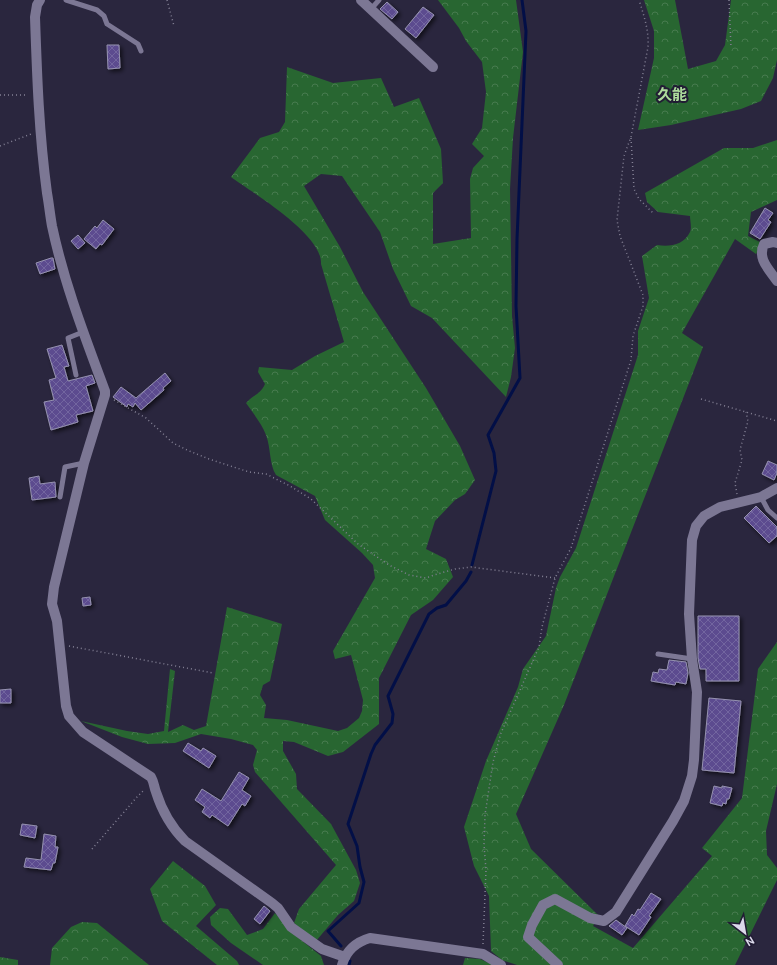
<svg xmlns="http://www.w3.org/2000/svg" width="777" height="965" viewBox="0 0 777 965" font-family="Ubuntu,'Noto Sans JP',sans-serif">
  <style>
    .forest { fill: url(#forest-crowns) }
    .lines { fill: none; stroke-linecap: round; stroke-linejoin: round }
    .stream { stroke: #020f47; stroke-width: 3 }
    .building { fill: url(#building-cross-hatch); stroke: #9692b0; filter: url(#shadow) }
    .path { stroke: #848195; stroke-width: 1.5; stroke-dasharray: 1 3; stroke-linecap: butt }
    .lane { stroke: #7c7794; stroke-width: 5 }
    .street { stroke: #7c7794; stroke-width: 10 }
    .labels { text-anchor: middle; stroke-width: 4; stroke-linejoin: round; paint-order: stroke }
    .quarter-label { font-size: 15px; font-weight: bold; fill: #addc9c; stroke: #211c34 }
  </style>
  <defs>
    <pattern id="forest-crowns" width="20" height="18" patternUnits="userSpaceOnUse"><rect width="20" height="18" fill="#286631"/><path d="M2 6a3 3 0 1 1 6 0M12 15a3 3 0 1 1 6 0" fill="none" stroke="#477b4f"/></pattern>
    <pattern id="building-cross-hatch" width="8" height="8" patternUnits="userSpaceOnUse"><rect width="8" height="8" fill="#5b4c8f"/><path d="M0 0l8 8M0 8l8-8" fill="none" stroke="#72659f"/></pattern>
    <filter id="shadow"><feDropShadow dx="2.5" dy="2.5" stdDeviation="2" flood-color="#0009"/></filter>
  </defs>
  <rect width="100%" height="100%" fill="#2a263e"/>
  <g class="forest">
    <path d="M438 0H516L523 52 513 138 510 189 512 316 515 348 511 377 506 397 432 318 411 306 393 269 380 232 342 176 321 174 304 186 340 247 363 292 426 388 460 446 475 480 465 494 455 500 435 521 426 549 446 559 453 577 433 600 411 615 379 678V724L343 752 328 756 294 742 283 741V751L296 774 297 789 331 824 356 870 360 883 354 901 338 915 316 941 294 923 299 909 336 865 255 772 253 765 257 750 253 745 231 739 201 734 175 743 148 744 122 737 81 721 127 731 148 734 164 731 170 669 175 671 168 732 183 725 194 730 206 726 227 607 282 624 270 681 263 685 260 695 266 705 264 718 287 720 338 731 347 728 359 718 362 711 363 700 351 655 335 659 333 651 375 578 373 565 362 553 325 520 315 496 276 475C269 464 271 448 266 435 262 424 253 413 246 403 254 394 260 395 265 384L258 372 259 367 292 370 315 356 344 342 321 264C323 235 253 193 231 177L260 138 279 132 285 122 287 67 333 83 381 78 394 107 419 98 441 149 443 183 433 193V244L471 238 470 179 473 168 484 156 472 144 482 128 486 92 482 62 466 41 459 28Z"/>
    <polygon points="644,0 675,0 688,69 716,61 725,45 731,0 777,0 777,60 773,78 761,101 741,109 671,125 638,130 654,58 654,31"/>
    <path d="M777 140V200L751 212 748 236 762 243 756 254 735 239 682 333 703 347 564 705 516 814 531 849 599 916 593 926 633 948 712 856 702 848 742 798 758 669 777 642V784L766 831 767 855 777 868V880L735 965H517L502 960 491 951 489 896 474 866 464 827 486 761 518 687 523 669 546 636 556 588 560 577 576 548 638 355V331L649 298 642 256 657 245C670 247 684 245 690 232 692 228 690 220 690 216L658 212 647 202 645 193 724 148H753Z"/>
    <polygon points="173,861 205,886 216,905 196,926 237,961 239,965 217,965 162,921 150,889"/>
    <polygon points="220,908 228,909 247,935 263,929 275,913 291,932 321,956 324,965 263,965 231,943 211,925 210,917"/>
    <polygon points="82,922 97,923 149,965 50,965 52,948 71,927"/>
    <polygon points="0,957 18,960 18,965 0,965"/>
    <polygon points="465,958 480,959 493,965 463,965"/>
  </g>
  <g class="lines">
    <g class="stream">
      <polyline points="472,565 496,471 494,453 488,435 520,378 516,306 517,239 526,31 522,0"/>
      <polyline points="341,946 328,931 359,903 364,882 360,867 357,846 348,824 371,754 375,745 392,723 393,714 388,696 429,614 437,608 446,605 466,581 471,572"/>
      <polyline points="349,965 350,961"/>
    </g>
  </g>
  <g class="building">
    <polygon points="387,2 398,12 392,19 380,9"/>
    <polygon points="423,7 434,15 416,38 405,29"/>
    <polygon points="107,45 119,45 120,68 108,69"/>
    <polygon points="765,208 773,213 768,220 771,222 760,239 750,233"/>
    <polygon points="103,220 114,229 102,245 100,244 96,249 84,239 95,226 97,228"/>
    <polygon points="78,235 85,243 78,249 71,241"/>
    <polygon points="51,258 53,258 55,269 40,274 36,263"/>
    <polygon points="62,345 69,366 64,367 68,381 92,375 95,383 86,386 93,411 76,415 78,422 51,430 44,402 54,400 49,380 56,378 47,349"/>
    <polygon points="165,373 171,381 163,388 164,390 141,410 135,403 133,407 128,404 127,407 113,397 121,387 136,398"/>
    <polygon points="768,461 777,465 777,473 774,480 762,474"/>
    <polygon points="39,476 40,484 55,482 56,497 32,500 29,478"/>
    <polygon points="756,506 777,527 777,536 769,543 744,518"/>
    <polygon points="90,597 91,605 83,606 82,598"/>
    <polygon points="698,616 739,616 739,681 706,681 706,669 700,669 698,658"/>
    <polygon points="669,660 686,662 688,673 686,684 676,682 675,685 651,681 653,672 658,673 659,669 667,670"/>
    <polygon points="11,689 11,703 0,703 0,690"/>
    <polygon points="709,698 741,701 734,773 702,770"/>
    <polygon points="188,743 201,751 203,748 216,756 209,768 183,751"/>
    <polygon points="239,772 249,778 242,790 251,796 245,806 242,804 228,826 212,815 210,818 202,812 205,807 195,800 202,789 221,801"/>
    <polygon points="714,786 722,788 722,786 732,788 729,799 727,799 726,804 723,803 722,806 710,803"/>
    <polygon points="22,824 37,826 35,838 20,835"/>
    <polygon points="44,834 56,836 55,847 58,847 55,863 53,863 51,870 24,867 26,858 41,860"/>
    <polygon points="651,893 661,899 649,916 651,917 639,935 625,926 632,914 634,916 638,909 640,910"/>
    <polygon points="264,906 270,911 260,924 254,919"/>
    <polygon points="616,920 627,928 622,935 609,926"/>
  </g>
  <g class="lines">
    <g class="path">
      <polyline points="167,0 174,26"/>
      <polyline points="729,0 731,48"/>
      <polyline points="0,95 28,95"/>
      <polyline points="631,138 634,189 639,199 653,213"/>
      <polyline points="0,146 31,134"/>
      <polyline points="701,399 777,421"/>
      <polyline points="114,400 146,418 173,443 187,450 209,459 249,472 266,474 290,486 311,499 358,544 389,565 409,575 426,578 434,575 455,569 471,567 555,578"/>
      <polyline points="737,494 735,483 742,460 740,450 748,421 746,412"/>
      <polyline points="69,646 213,673"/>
      <polyline points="92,849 137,797 145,789"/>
      <path d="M483 944 486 870 484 845 485 815 493 762 501 733 539 647 542 627 555 578 571 548 631 360 633 336 643 306V295L620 236 617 220 624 156 631 137 648 47C649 30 644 16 639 0"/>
    </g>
    <g class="lane">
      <polyline points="66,0 97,10 104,16 107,24 138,44 141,51"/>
      <polyline points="371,9 379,0"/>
      <polyline points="76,375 68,338 83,332"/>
      <polyline points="60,497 65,467 84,463"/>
      <polyline points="761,497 768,510 777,518"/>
      <polyline points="658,654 692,659"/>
    </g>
    <g class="street">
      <path d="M40 0 37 5 35 17C37 76 39 134 47 193 49 204 50 215 52 226 64 283 85 337 105 391V395L84 463 54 587 52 604 57 621 66 706 69 716 83 732 151 777C154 782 154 787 156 792 162 811 171 827 185 841L272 903 278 908 291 927 322 949 345 957"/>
      <polyline points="361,0 433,67"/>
      <path d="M777 243 773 242 764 244C757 259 769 269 777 281"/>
      <path d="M342 965C346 951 356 942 370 938L483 954 501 965"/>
      <polyline points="558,965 528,937 532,925 543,905 555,899 590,918 604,921 616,912 673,821 684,801 692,776 694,760 697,692 692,659 689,614 692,540 696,526 704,516 720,507 761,497 777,488"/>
    </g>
  </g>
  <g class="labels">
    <g class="quarter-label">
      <text x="672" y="100">久能</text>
    </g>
  </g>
  <g transform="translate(745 933) rotate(149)" stroke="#211c34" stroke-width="3" paint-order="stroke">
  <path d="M0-3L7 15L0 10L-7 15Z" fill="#dbd9ea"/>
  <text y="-6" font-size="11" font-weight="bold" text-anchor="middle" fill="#dbd9ea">N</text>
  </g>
</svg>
